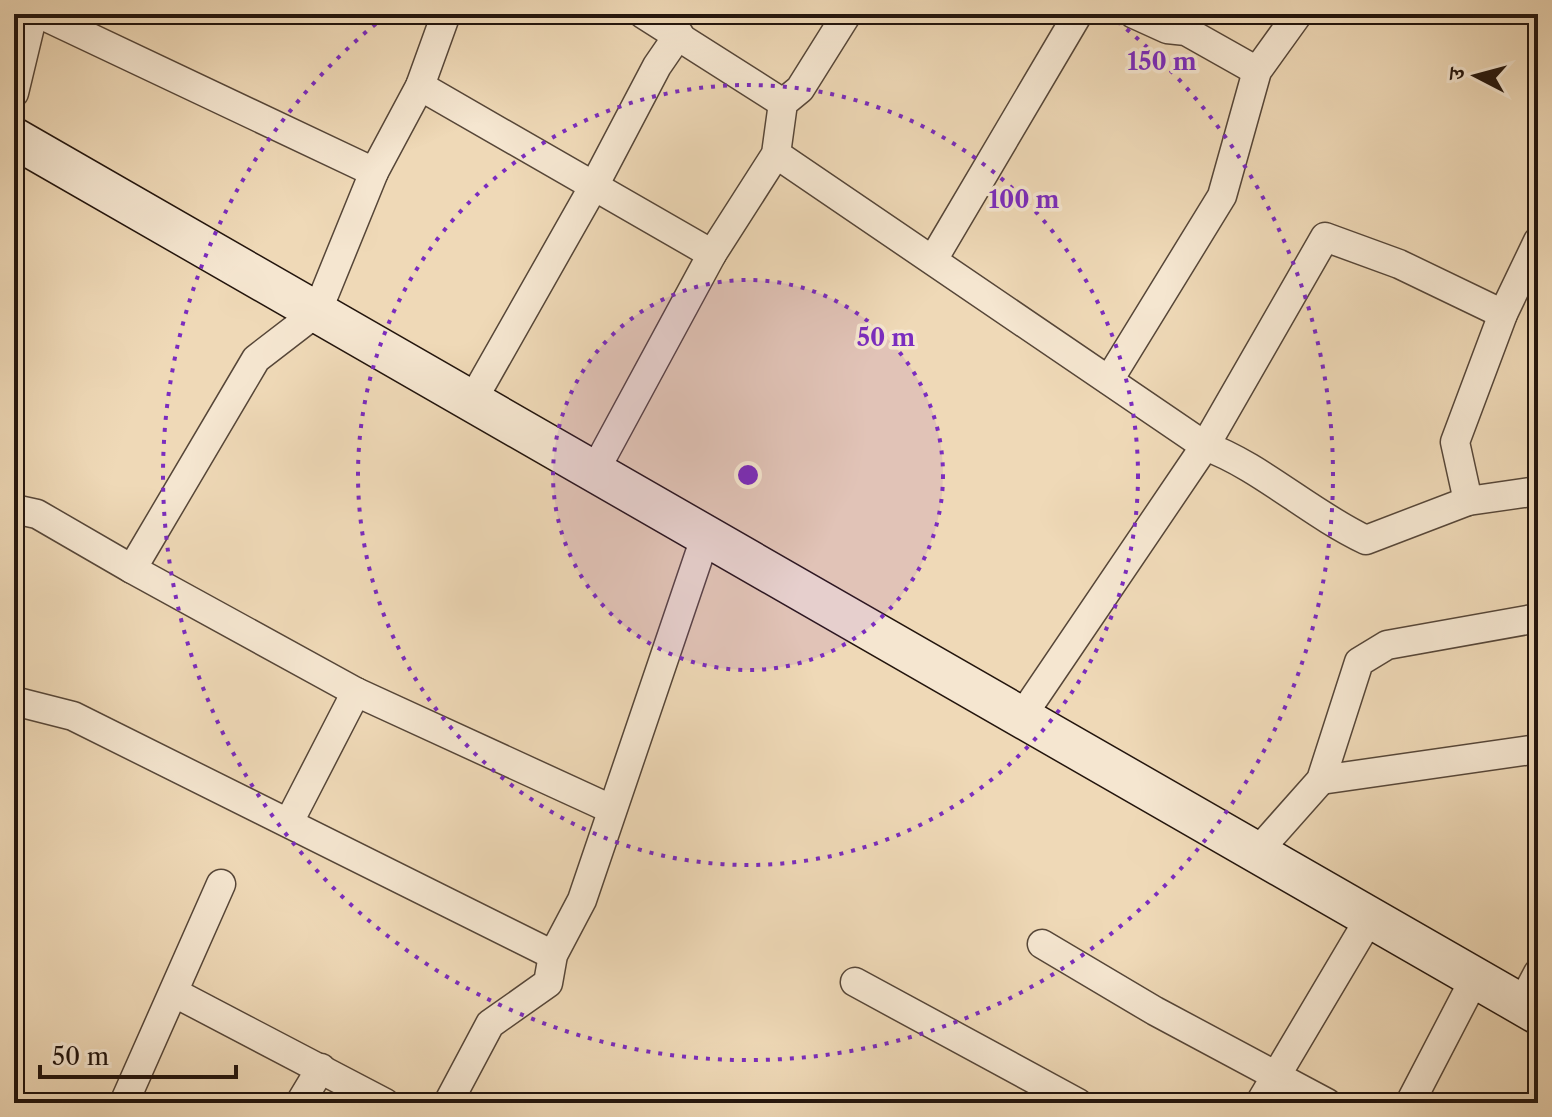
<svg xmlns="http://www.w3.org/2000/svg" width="1552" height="1117" viewBox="0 0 1552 1117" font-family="'Libre Caslon Text','Noto Serif Devanagari',serif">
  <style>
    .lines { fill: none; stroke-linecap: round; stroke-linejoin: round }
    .minor-casing { stroke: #564638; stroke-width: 31 }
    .secondary-casing { stroke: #23150d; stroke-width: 43 }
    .minor { stroke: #f5e6d0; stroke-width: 28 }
    .secondary { stroke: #f5e6d0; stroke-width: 40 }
    .ring { fill: none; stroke: #7b2cbf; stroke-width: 4; stroke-dasharray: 4 8 }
    .centre { fill: #7b2cbf; stroke: #f5e6d0; stroke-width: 4 }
    .ring-label { font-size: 24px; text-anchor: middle; font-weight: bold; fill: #7b2cbf; stroke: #f5e6d0; stroke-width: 7; stroke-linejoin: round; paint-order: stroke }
  </style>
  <rect width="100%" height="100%" fill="#efd9b7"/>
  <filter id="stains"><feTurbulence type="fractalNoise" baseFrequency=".0025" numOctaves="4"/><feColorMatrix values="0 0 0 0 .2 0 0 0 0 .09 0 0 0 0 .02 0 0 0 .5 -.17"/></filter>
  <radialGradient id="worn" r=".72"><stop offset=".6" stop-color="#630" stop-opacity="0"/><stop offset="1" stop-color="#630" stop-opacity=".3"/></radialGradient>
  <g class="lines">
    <g class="minor-casing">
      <g id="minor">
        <polyline points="40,14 374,172"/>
        <polyline points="643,14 783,103"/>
        <polyline points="1134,14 1167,29 1186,31 1257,71"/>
        <polyline points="420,86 712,254"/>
        <polyline points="14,93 33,14"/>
        <path d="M776 154 1205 446C1260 466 1309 513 1366 540L1468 501 1538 491"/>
        <polyline points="934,258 1078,14"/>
        <polyline points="1109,380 1222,196 1257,71 1298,14"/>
        <polyline points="472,401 595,184 657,66 679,34"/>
        <polyline points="593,474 712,254 776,154 783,103 800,89 847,14"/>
        <polyline points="1468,501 1455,442 1503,314 1538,241"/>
        <polyline points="14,509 37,514 132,569 256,359 317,312 374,172 420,86 446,14"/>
        <polyline points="132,569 356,692 611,809"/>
        <polyline points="14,701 73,716 553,955"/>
        <polyline points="1022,716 1205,446 1325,237 1399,264 1503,314"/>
        <polyline points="1321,780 1538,749"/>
        <polyline points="289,822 356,692"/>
        <polyline points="1258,851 1321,780 1359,662 1387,645 1538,618"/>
        <polyline points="1042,944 1155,1011 1327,1103"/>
        <polyline points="855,982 1078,1103"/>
        <polyline points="175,993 385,1103"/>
        <polyline points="1522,1003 1538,973"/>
        <polyline points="124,1103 221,884"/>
        <polyline points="300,1103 321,1068"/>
        <polyline points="448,1103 490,1024 548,983 553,955 582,900 706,535"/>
        <polyline points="1260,1103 1371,916"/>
        <polyline points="1410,1103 1476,976"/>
      </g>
    </g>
    <g class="secondary-casing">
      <polyline id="secondary" points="14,138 1538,1014"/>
    </g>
    <use href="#minor" class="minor"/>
    <use href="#secondary" class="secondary"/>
  </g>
  <circle cx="748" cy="475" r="195" fill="#7b2cbf" fill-opacity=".12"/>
  <g class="ring">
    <circle cx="748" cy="475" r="195"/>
    <circle cx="748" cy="475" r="390"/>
    <path d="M1108 14A585 585 0 1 1 388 14"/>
  </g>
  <circle cx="748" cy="475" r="12" class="centre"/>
  <g class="ring-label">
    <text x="1162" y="70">150 m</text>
    <text x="1024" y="208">100 m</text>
    <text x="886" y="346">50 m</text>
  </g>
  <rect width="1552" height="1117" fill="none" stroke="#efd9b7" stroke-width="48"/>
  <rect x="16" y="16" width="1520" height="1085" fill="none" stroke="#23150d" stroke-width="4"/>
  <rect x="24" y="24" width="1504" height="1069" fill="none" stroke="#23150d" stroke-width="2"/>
  <g transform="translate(1476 76) rotate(276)" stroke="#f5e6d0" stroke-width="6" paint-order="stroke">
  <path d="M0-6L14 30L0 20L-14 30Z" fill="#23150d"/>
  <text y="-12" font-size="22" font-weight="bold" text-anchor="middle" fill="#23150d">उ</text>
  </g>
  <path d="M40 1065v12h196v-12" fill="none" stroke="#23150d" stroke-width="4"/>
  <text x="52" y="1065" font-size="24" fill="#23150d" stroke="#f5e6d0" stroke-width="6" paint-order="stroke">50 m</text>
  <rect width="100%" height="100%" filter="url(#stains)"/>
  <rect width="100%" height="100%" fill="url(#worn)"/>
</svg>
